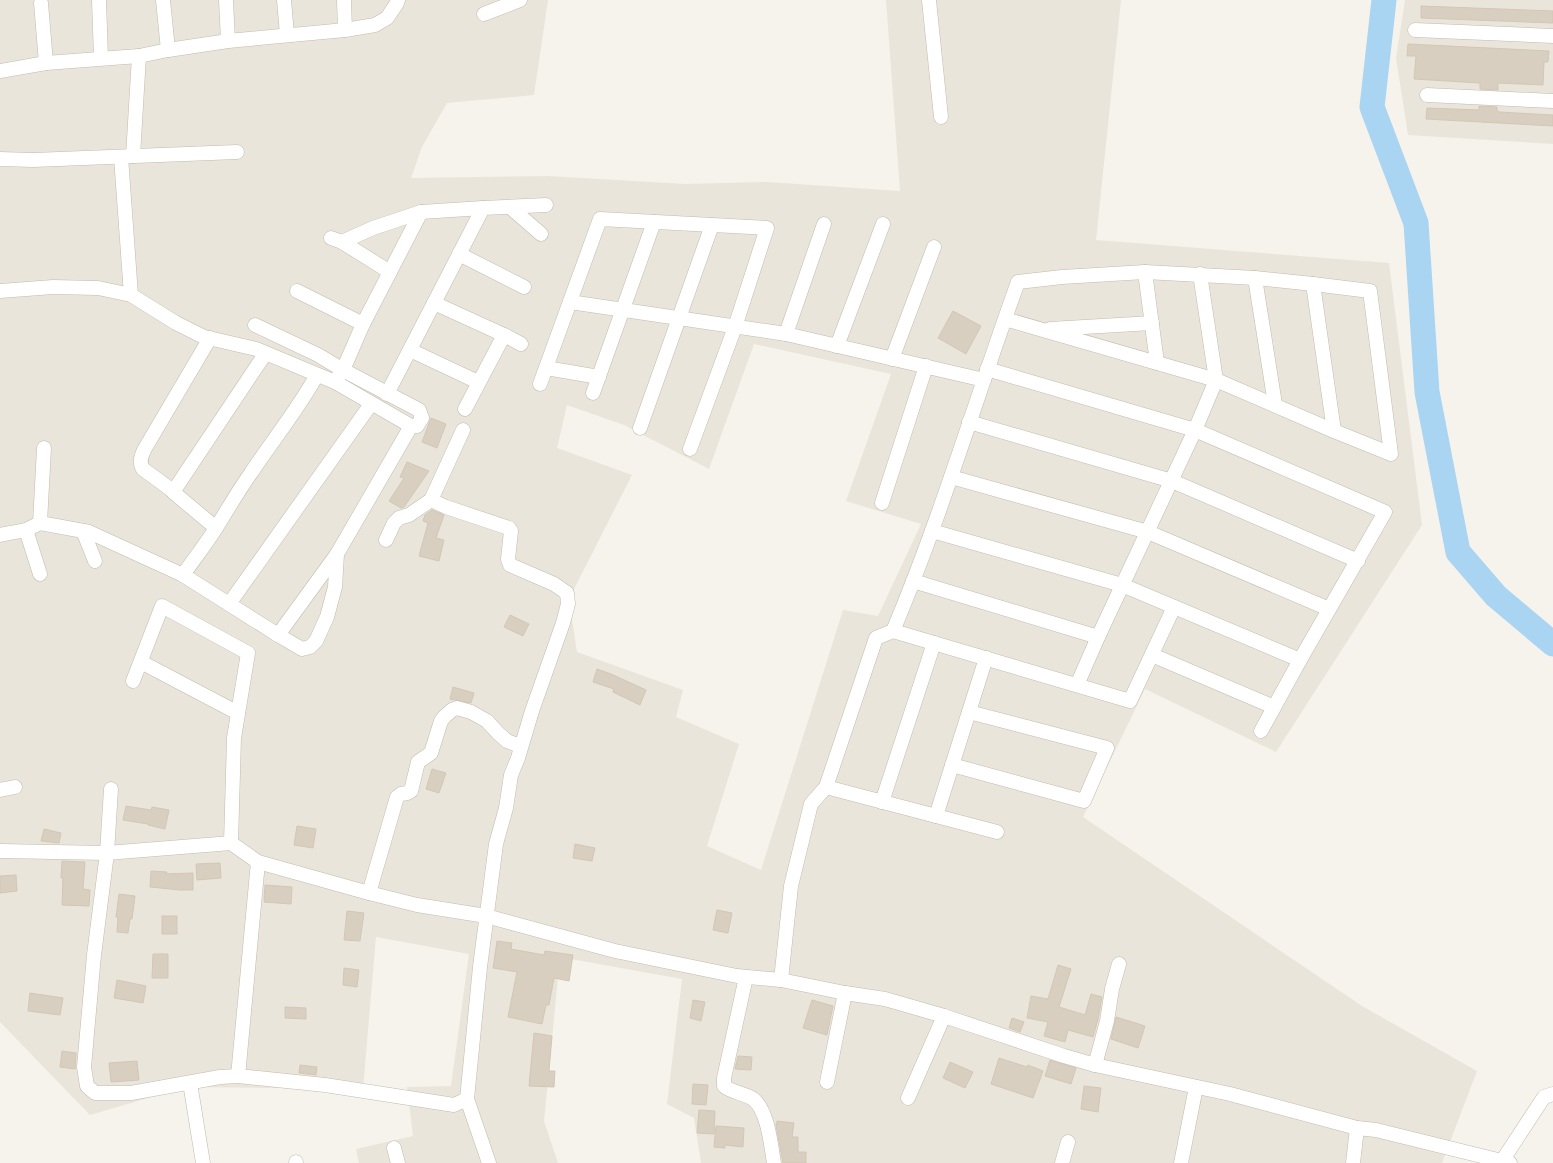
<svg xmlns="http://www.w3.org/2000/svg" width="1553" height="1163" viewBox="0 0 1553 1163" font-family="'DejaVu Sans',sans-serif">
  <style>
    .residential { fill: #eae5da; fill-rule: evenodd }
    .lines { fill: none; stroke-linecap: round; stroke-linejoin: round }
    .river { stroke: #a9d4f2; stroke-width: 25 }
    .building { fill: #d8cfc1; stroke: #d3c7b4 }
    .street-casing { stroke: #c2bbae; stroke-width: 15 }
    .street { stroke: #fff; stroke-width: 14 }
  </style>
  <rect width="100%" height="100%" fill="#f6f3ec"/>
  <g class="residential">
    <path d="M0 0H548L534 95 447 103 422 147 411 178 548 176 685 184 767 182 900 191 886 0H1121L1096 240 1389 263 1422 525 1276 752 1145 689 1083 817 1362 1006 1477 1071 1442 1163H701L694 1118 667 1104 682 979 560 957 544 1121 558 1163H359L356 1149 413 1136 407 1087 451 1086 469 954 376 937 363 1089 186 1087 90 1115 0 1022ZM754 344 891 374 846 501 921 524 878 616 843 610 761 870 707 846 739 744 676 717 683 690 577 652 569 599 632 475 557 448 567 405 624 425 709 469Z"/>
    <polygon points="1405,0 1553,0 1553,144 1408,135 1396,58"/>
  </g>
  <g class="lines">
    <polyline class="river" points="1384,0 1372,107 1416,223 1427,392 1458,552 1496,596 1553,644"/>
  </g>
  <g class="building">
    <polygon points="1421,6 1553,11 1553,23 1421,18"/>
    <polygon points="1408,44 1549,51 1548,62 1544,62 1543,85 1498,83 1498,90 1480,89 1480,83 1414,79 1416,56 1407,56"/>
    <polygon points="1479,106 1497,107 1497,111 1499,112 1553,115 1553,126 1426,119 1427,108 1479,110"/>
    <polygon points="953,311 981,326 966,354 938,338"/>
    <polygon points="431,418 446,424 437,448 422,442"/>
    <polygon points="407,462 429,471 404,507 401,508 389,501 404,478 400,477"/>
    <polygon points="432,510 444,515 436,538 444,540 439,561 419,556 428,523 423,521 425,515"/>
    <polygon points="510,615 529,624 523,636 504,627"/>
    <polygon points="597,669 611,674 646,690 640,705 613,692 614,689 593,682"/>
    <polygon points="453,687 474,693 471,703 450,699"/>
    <polygon points="432,769 446,773 439,793 426,789"/>
    <polygon points="126,806 151,810 152,807 169,810 165,829 148,825 148,824 123,820"/>
    <polygon points="297,826 316,829 313,848 294,845"/>
    <polygon points="44,829 61,833 59,843 41,841"/>
    <polygon points="575,844 595,848 592,861 573,858"/>
    <polygon points="62,861 85,862 83,889 90,890 89,906 62,905 63,878 61,878"/>
    <polygon points="220,863 221,878 197,880 196,864"/>
    <polygon points="151,871 167,872 166,874 193,873 193,890 180,890 150,887"/>
    <polygon points="16,875 17,891 0,893 0,876"/>
    <polygon points="265,885 292,887 291,904 264,902"/>
    <polygon points="119,894 135,896 132,919 130,919 128,933 117,932 118,918 116,917"/>
    <polygon points="717,910 732,913 728,933 713,930"/>
    <polygon points="347,911 364,913 360,941 344,940"/>
    <rect x="162" y="916" width="15" height="18"/>
    <polygon points="497,941 512,943 511,949 544,955 545,951 573,955 569,981 554,978 549,1005 546,1005 542,1024 508,1017 517,972 493,968"/>
    <polygon points="153,954 168,954 168,978 152,978"/>
    <polygon points="1058,965 1071,969 1059,1007 1085,1015 1091,994 1102,997 1098,1019 1093,1037 1068,1030 1065,1042 1044,1036 1048,1022 1027,1018 1031,996 1048,999"/>
    <polygon points="344,968 359,970 357,987 343,985"/>
    <polygon points="117,980 146,986 143,1003 114,998"/>
    <polygon points="30,993 63,998 60,1015 28,1011"/>
    <polygon points="693,1000 705,1002 701,1021 690,1018"/>
    <polygon points="812,1000 833,1006 827,1035 803,1028"/>
    <polygon points="285,1007 306,1008 306,1019 285,1018"/>
    <polygon points="1116,1017 1145,1026 1138,1048 1111,1039"/>
    <polygon points="1012,1018 1024,1022 1020,1032 1009,1028"/>
    <polygon points="534,1033 552,1036 549,1071 555,1071 554,1087 529,1086"/>
    <polygon points="62,1051 76,1053 75,1069 60,1067"/>
    <polygon points="738,1056 752,1057 751,1070 735,1069"/>
    <polygon points="999,1058 1027,1067 1028,1065 1043,1071 1033,1098 991,1084"/>
    <polygon points="1050,1060 1076,1068 1071,1084 1045,1076"/>
    <polygon points="137,1061 139,1080 111,1082 109,1063"/>
    <polygon points="950,1062 973,1072 965,1088 943,1078"/>
    <polygon points="300,1065 317,1067 316,1075 299,1073"/>
    <polygon points="693,1084 708,1085 706,1105 692,1104"/>
    <polygon points="1084,1086 1101,1088 1098,1112 1081,1109"/>
    <polygon points="699,1110 715,1111 714,1134 697,1133"/>
    <polygon points="777,1121 794,1123 792,1137 798,1137 798,1152 806,1152 806,1163 783,1163 776,1125"/>
    <polygon points="716,1126 744,1128 743,1147 725,1145 725,1148 714,1147"/>
  </g>
  <g class="lines">
    <g class="street-casing">
      <g id="street">
        <polyline points="99,0 101,58"/>
        <polyline points="163,0 168,50"/>
        <polyline points="226,0 228,41"/>
        <polyline points="284,0 287,35"/>
        <polyline points="344,0 345,30"/>
        <polyline points="929,0 941,117"/>
        <polyline points="41,3 46,63"/>
        <polyline points="484,14 520,0"/>
        <polyline points="1415,30 1553,36"/>
        <polyline points="0,71 46,63 139,56 168,50 228,41 345,30 375,25 387,18 397,3 398,0"/>
        <polyline points="1427,95 1553,101"/>
        <polyline points="133,156 139,56"/>
        <polyline points="121,157 131,295"/>
        <polyline points="0,159 33,160 237,152"/>
        <polyline points="510,207 541,234"/>
        <polyline points="331,238 342,242 390,272"/>
        <polyline points="342,242 373,228 421,212 483,208"/>
        <polyline points="459,254 524,287"/>
        <polyline points="1145,272 1157,363"/>
        <polyline points="1255,278 1275,404"/>
        <polyline points="1313,284 1334,431"/>
        <polyline points="0,291 53,287 98,288 131,295 176,323 204,337 256,349 335,382 411,426"/>
        <polyline points="297,291 363,324"/>
        <polyline points="570,302 786,334 984,380"/>
        <polyline points="434,303 504,335 521,344"/>
        <polyline points="255,325 318,355 343,370 419,410 422,418 417,426 411,426 337,554 278,635"/>
        <polyline points="1050,329 1152,323"/>
        <polyline points="786,334 824,224"/>
        <polyline points="837,346 883,224"/>
        <polyline points="410,350 478,382"/>
        <polyline points="892,359 934,247"/>
        <polyline points="546,368 599,377"/>
        <polyline points="987,369 1195,430 1385,512 1300,660 1261,731"/>
        <polyline points="338,377 343,370 363,324 421,212"/>
        <polyline points="540,384 600,219 767,228 735,327 690,449"/>
        <polyline points="593,393 654,222"/>
        <polyline points="387,394 483,208 546,205"/>
        <polyline points="465,409 504,335"/>
        <polyline points="969,422 1172,481 1358,561"/>
        <polyline points="640,428 712,225"/>
        <polyline points="463,430 431,500 446,507 509,528 511,531 508,559 510,565 554,584 567,593 568,604 563,623 532,711 518,758 511,775 506,808 496,844 480,967 467,1099 489,1163"/>
        <polyline points="951,477 1148,532 1329,609"/>
        <path d="M173 491 143 469C139 463 141 457 144 450L210 338"/>
        <polyline points="882,503 926,366"/>
        <polyline points="40,523 44,448"/>
        <polyline points="216,528 173,492 265,354"/>
        <polyline points="26,530 40,574"/>
        <polyline points="83,531 95,561"/>
        <polyline points="932,531 1122,585 1300,660"/>
        <path d="M0 535 26 530 40 523 89 532 183 575C194 559 206 544 216 528 228 509 238 491 251 473 273 440 298 409 317 375"/>
        <polyline points="386,540 394,523 399,518 409,515 431,500"/>
        <polyline points="183,575 278,635 302,649 310,647 316,641 327,617 335,587 337,554"/>
        <polyline points="913,581 1098,637"/>
        <polyline points="229,604 371,404"/>
        <polyline points="893,631 1130,701 1174,607"/>
        <polyline points="1152,655 1274,707"/>
        <polyline points="141,662 238,713"/>
        <polyline points="133,681 162,606 248,653 234,738 231,843"/>
        <polyline points="1077,685 1098,637 1195,430 1216,380 1200,274"/>
        <polyline points="952,765 1084,801 1107,748 969,712"/>
        <polyline points="826,787 997,832"/>
        <polyline points="111,789 107,853 94,955 85,1056 84,1067 87,1086 95,1093 131,1093 220,1077 238,1076 325,1085 454,1105 467,1099"/>
        <polyline points="0,790 15,787"/>
        <polyline points="882,802 934,643"/>
        <polyline points="936,816 986,658"/>
        <polyline points="0,851 107,853 231,843 258,862 369,893 417,905 486,916 615,951 737,976 781,980 845,993 885,999 944,1016 1064,1056 1095,1065 1230,1094 1357,1128 1376,1130 1510,1163"/>
        <polyline points="369,893 397,797 401,794 407,793 411,791 418,762 431,753 441,721 444,717 452,710 457,708 471,712 487,721 498,733 507,741 520,746"/>
        <path d="M746 977 724 1078V1086C733 1093 744 1093 753 1099 768 1110 771 1146 774 1163"/>
        <path d="M781 980 791 886 811 804 826 787 876 638 893 631C941 517 976 398 1018 282L1062 277 1145 272 1255 278 1313 284 1370 291 1391 454 1334 431 1216 380 1005 319"/>
        <polyline points="1095,1065 1107,1021 1112,989 1119,964"/>
        <polyline points="238,1076 258,862"/>
        <polyline points="827,1082 845,993"/>
        <polyline points="190,1083 203,1163"/>
        <polyline points="908,1098 944,1016"/>
        <polyline points="394,1148 398,1163"/>
        <polyline points="1502,1161 1544,1097 1553,1094"/>
        <polyline points="296,1162 296,1163"/>
        <polyline points="1062,1163 1068,1142"/>
        <polyline points="1181,1163 1196,1087"/>
        <polyline points="1353,1163 1357,1128"/>
      </g>
    </g>
    <use href="#street" class="street"/>
  </g>
</svg>
